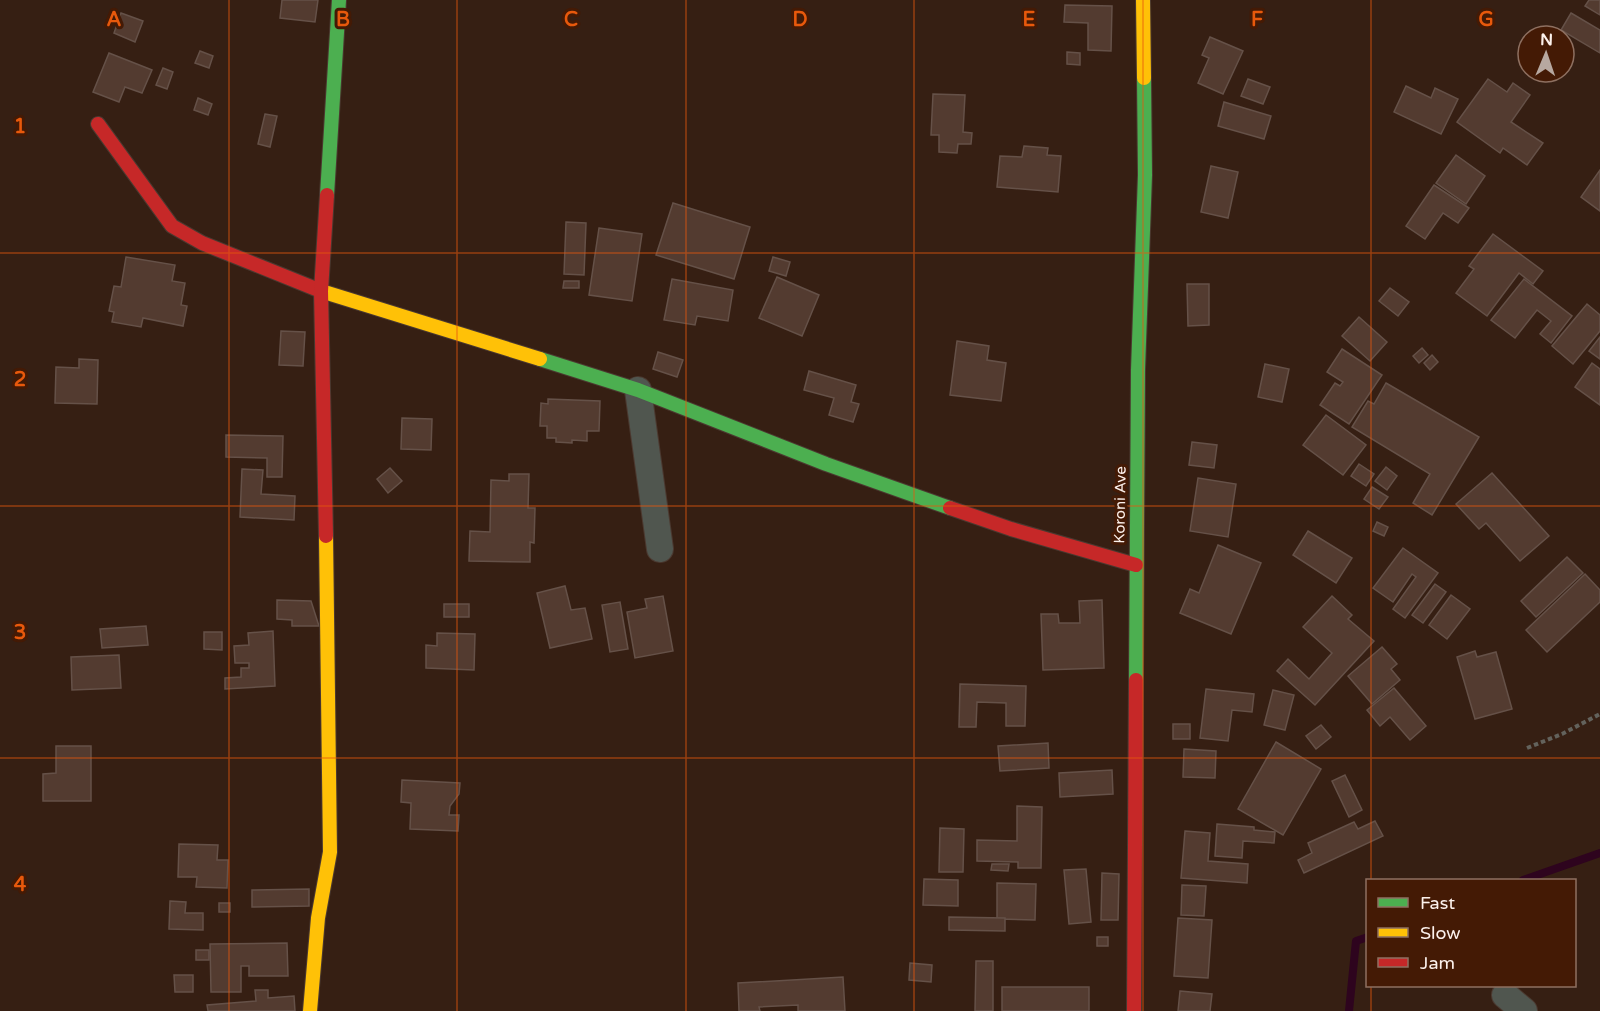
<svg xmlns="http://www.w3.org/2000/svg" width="1600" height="1011" viewBox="0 0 1600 1011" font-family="'Varela Round',sans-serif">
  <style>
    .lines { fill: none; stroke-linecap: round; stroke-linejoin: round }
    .stream { stroke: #2e041e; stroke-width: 8 }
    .building { fill: #533b30; stroke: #655148; stroke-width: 1.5 }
    .street-casing { stroke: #4b3930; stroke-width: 28 }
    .fast-casing { stroke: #4b3930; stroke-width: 16 }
    .slow-casing { stroke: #4b3930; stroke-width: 16 }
    .jam-casing { stroke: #4b3930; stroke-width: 16 }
    .path { stroke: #63625c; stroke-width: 4; stroke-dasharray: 4.5 3; stroke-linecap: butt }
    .street { stroke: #50564f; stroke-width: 26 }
    .fast { stroke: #4caf50; stroke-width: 14 }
    .slow { stroke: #ffc107; stroke-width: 14 }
    .jam { stroke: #c62828; stroke-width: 14 }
    .grid { fill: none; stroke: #e8590c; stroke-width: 1.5; stroke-opacity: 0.55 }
    .labels { text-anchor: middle; stroke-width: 6; stroke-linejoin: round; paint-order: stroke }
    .street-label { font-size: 15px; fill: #fcf1ec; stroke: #441a05 }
    .grid-label { font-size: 20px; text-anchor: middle; font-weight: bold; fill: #e8590c; stroke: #441a05; stroke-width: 6; stroke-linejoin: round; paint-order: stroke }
  </style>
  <rect width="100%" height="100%" fill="#361f13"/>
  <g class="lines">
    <g class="stream">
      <polyline points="1523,880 1600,853"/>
      <polyline points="1349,1011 1356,941 1368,937"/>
    </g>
  </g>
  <g class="building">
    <polygon points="282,0 318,0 315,22 280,18"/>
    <polygon points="1589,0 1600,0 1600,15 1585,6"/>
    <polygon points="1065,5 1112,6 1111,51 1088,50 1088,23 1064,22"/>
    <polygon points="121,13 143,21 135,42 114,33"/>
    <polygon points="1571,13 1600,30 1600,53 1561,30"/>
    <polygon points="1210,37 1243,51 1223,94 1198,83 1209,58 1202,55"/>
    <polygon points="200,51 213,56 209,68 195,63"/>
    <polygon points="1067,52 1080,53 1080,65 1067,64"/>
    <polygon points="109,53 152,70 142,93 125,87 119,102 93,92"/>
    <polygon points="163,68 173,72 167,89 156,85"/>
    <polygon points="1248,79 1270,87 1263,104 1241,96"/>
    <polygon points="1488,79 1507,92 1513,83 1530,95 1511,122 1543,143 1527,165 1503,148 1500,153 1457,122"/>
    <polygon points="1406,86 1431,98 1435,88 1458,99 1441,134 1394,112"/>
    <polygon points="933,94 965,95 963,132 972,133 971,144 958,144 957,153 939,152 939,135 931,135"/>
    <polygon points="198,98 212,104 208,115 194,110"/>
    <polygon points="1224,102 1271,116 1264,139 1218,126"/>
    <polygon points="265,114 277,116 270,147 258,144"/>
    <polygon points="1024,146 1048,148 1047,155 1061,156 1058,192 997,187 1000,156 1022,157"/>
    <polygon points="1456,155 1485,176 1466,204 1436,183"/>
    <polygon points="1211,166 1238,172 1228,218 1201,212"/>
    <polygon points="1600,170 1600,211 1581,197"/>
    <polygon points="1434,185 1469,208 1458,223 1443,213 1425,239 1406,226"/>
    <polygon points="673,203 750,227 734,279 656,255"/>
    <polygon points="566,222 586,223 584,275 564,274"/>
    <polygon points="599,228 642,234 632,301 589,295"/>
    <polygon points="1493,234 1543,271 1533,284 1519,273 1487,316 1456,293 1474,269 1469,266"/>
    <polygon points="126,257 175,265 172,281 185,283 181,305 187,306 183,326 143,318 141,327 112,322 114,312 109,311 114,286 121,287"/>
    <polygon points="773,257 790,262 786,276 769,271"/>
    <polygon points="777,277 819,295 802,336 759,318"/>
    <polygon points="672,279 733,290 728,321 697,316 695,325 664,320"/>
    <polygon points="1524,279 1572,316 1551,343 1540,334 1551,321 1537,310 1515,338 1491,320"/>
    <polygon points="564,281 579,281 579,288 563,288"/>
    <polygon points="1187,284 1209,284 1209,325 1188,326"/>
    <polygon points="1390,288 1409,302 1398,316 1379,301"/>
    <polygon points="1587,304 1600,315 1600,331 1573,364 1552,346"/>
    <polygon points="1359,317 1387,342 1370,361 1342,336"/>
    <polygon points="281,331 305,332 303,366 279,365"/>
    <polygon points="1600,337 1600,359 1589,351"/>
    <polygon points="957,341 989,346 987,360 1006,363 1001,401 950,395"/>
    <polygon points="1422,348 1428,355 1419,363 1413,356"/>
    <polygon points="1342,349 1382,375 1349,424 1320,405 1335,383 1340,386 1343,382 1327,372"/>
    <polygon points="658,352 683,360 677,377 653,369"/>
    <polygon points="1432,355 1438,362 1430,370 1424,363"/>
    <polygon points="79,359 98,360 97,404 55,403 56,367 79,368"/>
    <polygon points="1592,363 1600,369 1600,405 1575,387"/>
    <polygon points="1265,364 1289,369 1282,402 1258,397"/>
    <polygon points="809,371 856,385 851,402 859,404 853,422 829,415 834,398 804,390"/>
    <polygon points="1386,383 1479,437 1432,515 1413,503 1430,474 1352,427 1368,401 1374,404"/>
    <polygon points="548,399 600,401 599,431 587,431 587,441 572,440 572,443 556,442 556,438 547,438 547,426 540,426 541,403 548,404"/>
    <polygon points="1326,415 1366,445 1343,475 1303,445"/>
    <polygon points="402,418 432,419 431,450 401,449"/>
    <polygon points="226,435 283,436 282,477 267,477 267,458 226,457"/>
    <polygon points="1192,442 1217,445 1214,468 1189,465"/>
    <polygon points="1359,464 1374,474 1366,486 1351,476"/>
    <polygon points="1386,467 1397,476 1387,490 1375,481"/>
    <polygon points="390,468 402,481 388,493 377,479"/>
    <polygon points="242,469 263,470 261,494 295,496 294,520 240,517"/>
    <polygon points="1492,473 1549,536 1520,561 1486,523 1479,529 1456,504"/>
    <polygon points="509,474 529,474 528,508 535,508 534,543 530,542 530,562 469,561 470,531 490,532 491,480 509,481"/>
    <polygon points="1198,478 1236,484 1228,537 1190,531"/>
    <polygon points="1372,487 1388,497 1379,509 1364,499"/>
    <polygon points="1377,522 1388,527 1384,536 1373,531"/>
    <polygon points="1308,531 1352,558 1336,583 1293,555"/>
    <polygon points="1218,545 1261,563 1231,634 1180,613 1190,589 1199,593"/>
    <polygon points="1403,548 1438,573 1405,618 1393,609 1416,577 1412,574 1393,602 1373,588"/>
    <polygon points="1567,557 1583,573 1536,617 1521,601"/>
    <polygon points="1585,574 1600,590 1600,602 1547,652 1526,630"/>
    <polygon points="1435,584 1446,592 1423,623 1412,615"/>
    <polygon points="565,586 571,610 585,608 592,639 550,648 537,593"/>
    <polygon points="1451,595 1470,609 1447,639 1429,625"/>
    <polygon points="663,596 673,651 635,658 627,612 647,608 645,599"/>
    <polygon points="1332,596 1352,615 1348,619 1374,641 1315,705 1277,671 1288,659 1309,679 1332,653 1303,627"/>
    <polygon points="277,600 311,601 319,626 292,626 292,620 277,619"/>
    <polygon points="1102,600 1104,668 1043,670 1041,614 1058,614 1059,623 1080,623 1079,601"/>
    <polygon points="620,602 628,649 610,652 602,605"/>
    <rect x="444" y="604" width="25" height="13"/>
    <polygon points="146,626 148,645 102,648 100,629"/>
    <polygon points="273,631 275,686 225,689 225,678 241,677 241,668 249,668 249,663 235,663 234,646 249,645 248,633"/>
    <polygon points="204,632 222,632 222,650 204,649"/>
    <polygon points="437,633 475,634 474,670 426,668 426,645 437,646"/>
    <polygon points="1382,647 1397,664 1391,669 1400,680 1372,704 1348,676"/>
    <polygon points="1475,651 1477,657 1496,652 1512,709 1475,719 1457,657"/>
    <polygon points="119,655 121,688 72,690 71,657"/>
    <polygon points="960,684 1026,686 1025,726 1006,726 1006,703 977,702 976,727 959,727"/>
    <polygon points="1394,688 1426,726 1410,740 1390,717 1380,726 1367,710"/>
    <polygon points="1206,689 1254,694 1252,712 1232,710 1228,741 1200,738"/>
    <polygon points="1273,690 1294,695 1285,730 1264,725"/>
    <rect x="1173" y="724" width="17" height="15"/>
    <polygon points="1321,725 1331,737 1316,749 1306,736"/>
    <polygon points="1276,742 1321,769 1283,835 1238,809"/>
    <polygon points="1048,743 1049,768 1000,771 998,746"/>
    <polygon points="56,746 91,746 91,801 43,801 43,774 56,773"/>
    <polygon points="1184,749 1216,751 1215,778 1183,777"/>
    <polygon points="1112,770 1113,794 1060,797 1059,773"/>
    <polygon points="1345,775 1362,810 1349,817 1332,781"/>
    <polygon points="402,780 460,783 459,794 450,806 449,815 459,815 458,831 410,829 411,803 401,802"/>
    <polygon points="1017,806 1042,807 1041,868 1018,868 1018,862 977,861 977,840 1017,841"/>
    <polygon points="1375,821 1383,836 1304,873 1298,860 1312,853 1308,843 1354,822 1358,829"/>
    <polygon points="1217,824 1254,827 1254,830 1275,832 1274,843 1243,841 1242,858 1215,856"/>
    <polygon points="940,828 964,829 963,872 939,872"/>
    <polygon points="1185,831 1210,833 1208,861 1248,864 1247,883 1181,878"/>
    <polygon points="179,844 218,845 217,860 228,860 227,888 196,887 197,877 178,877"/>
    <polygon points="992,864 1009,864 1008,871 991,870"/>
    <polygon points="1086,869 1091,922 1069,924 1064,870"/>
    <polygon points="1102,873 1119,874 1118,920 1101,920"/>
    <polygon points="924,879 958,880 958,906 923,905"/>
    <polygon points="997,883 1036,884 1035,920 997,919"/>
    <polygon points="1182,885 1206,886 1204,916 1181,915"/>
    <polygon points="309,889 309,906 252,907 252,890"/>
    <polygon points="170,901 186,902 185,913 203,913 203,930 169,929"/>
    <rect x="219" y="903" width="11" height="9"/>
    <polygon points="949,917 1005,918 1005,931 949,930"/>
    <polygon points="1178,918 1212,920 1208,978 1174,976"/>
    <rect x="1097" y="937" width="11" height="9"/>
    <polygon points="287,943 288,976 249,976 249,966 241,966 241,992 211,992 210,944"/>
    <rect x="196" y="950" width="13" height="10"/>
    <polygon points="976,961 993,961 993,1011 975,1011"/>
    <polygon points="910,963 932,965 931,982 909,980"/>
    <polygon points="174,975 193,975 193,992 175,992"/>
    <polygon points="843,977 845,1011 798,1011 798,1005 759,1007 760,1011 739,1011 738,983"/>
    <rect x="1002" y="987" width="87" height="24"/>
    <polygon points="255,990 268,990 268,998 294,996 295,1011 208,1011 207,1005 256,1001"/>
    <polygon points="1180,991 1212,994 1210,1011 1178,1011"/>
  </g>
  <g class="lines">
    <g class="street-casing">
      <g id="street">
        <polyline points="638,390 660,549"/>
        <polyline points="1505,995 1524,1011"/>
      </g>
    </g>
    <g class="fast-casing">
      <g id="fast">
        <polyline points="327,195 339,0"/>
        <polyline points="540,359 638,390 826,464 950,508"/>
        <polyline points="1136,680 1138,370 1145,175 1144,78"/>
      </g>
    </g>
    <g class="slow-casing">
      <g id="slow">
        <polyline points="1143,0 1144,78"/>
        <polyline points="321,291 540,359"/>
        <polyline points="310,1011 318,918 330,852 326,536"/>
      </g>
    </g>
    <g class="jam-casing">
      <g id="jam">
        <polyline points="98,124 172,226 202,243 321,291"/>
        <polyline points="950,508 1011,529 1136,565"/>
        <polyline points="326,536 321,291 327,195"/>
        <polyline points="1134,1011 1136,680"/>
      </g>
    </g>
    <polyline class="path" points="1527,748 1562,734 1600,714"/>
    <use href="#street" class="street"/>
    <use href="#fast" class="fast"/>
    <use href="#slow" class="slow"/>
    <use href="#jam" class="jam"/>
  </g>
  <path class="grid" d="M229 0V1011M457 0V1011M686 0V1011M914 0V1011M1143 0V1011M1371 0V880M0 253H1600M0 506H1600M0 758H1600M1371 986V1011"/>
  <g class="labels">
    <g class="street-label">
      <text transform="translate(1120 505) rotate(-89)" y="5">Koroni Ave</text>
    </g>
  </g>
  <g class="grid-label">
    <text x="114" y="26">A</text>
    <text x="343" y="26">B</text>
    <text x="571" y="26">C</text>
    <text x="800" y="26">D</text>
    <text x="1029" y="26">E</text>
    <text x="1257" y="26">F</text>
    <text x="1486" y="26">G</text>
    <text x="20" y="133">1</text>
    <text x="20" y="386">2</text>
    <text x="20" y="639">3</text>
    <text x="20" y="891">4</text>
  </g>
  <rect x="1366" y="879" width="210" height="108" fill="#441a05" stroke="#8e7061" stroke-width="1.5"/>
  <rect x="1378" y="898" width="30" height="9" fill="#4caf50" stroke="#8e7061" stroke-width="1.5"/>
  <text x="1420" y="909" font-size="18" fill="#fcf1ec">Fast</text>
  <rect x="1378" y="928" width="30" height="9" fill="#ffc107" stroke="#8e7061" stroke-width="1.5"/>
  <text x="1420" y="939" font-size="18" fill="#fcf1ec">Slow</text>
  <rect x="1378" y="958" width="30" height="9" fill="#c62828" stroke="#8e7061" stroke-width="1.5"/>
  <text x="1420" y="969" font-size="18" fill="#fcf1ec">Jam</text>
  <g transform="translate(1546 54) rotate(2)"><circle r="28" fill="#441a05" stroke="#8e7061" stroke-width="1.5"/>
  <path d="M0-4.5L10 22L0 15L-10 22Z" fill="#b7a8a0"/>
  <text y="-9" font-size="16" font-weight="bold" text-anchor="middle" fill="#fcf1ec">N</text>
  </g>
</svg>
